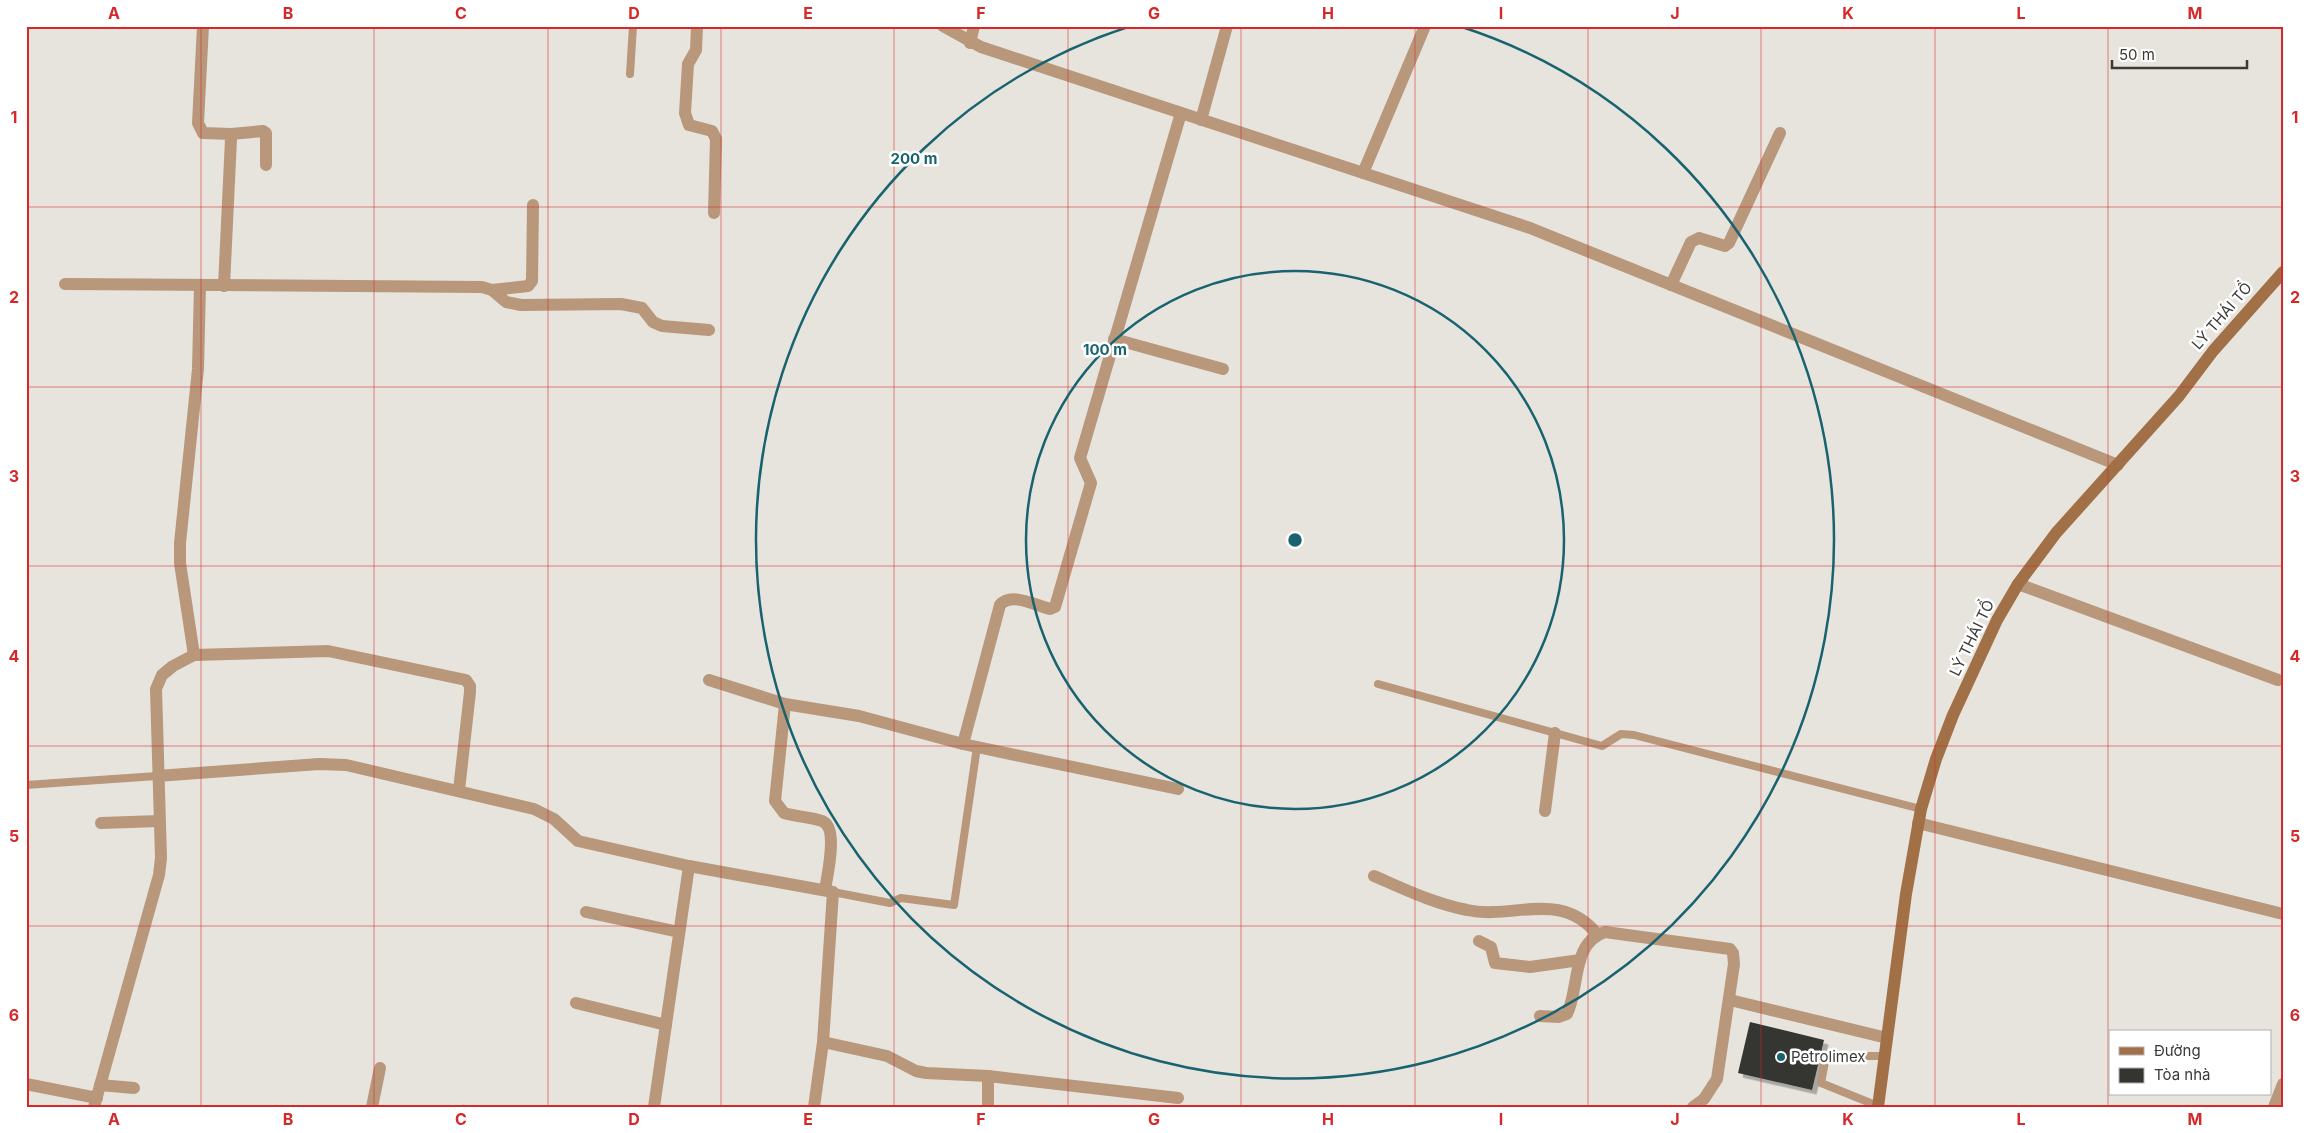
<svg xmlns="http://www.w3.org/2000/svg" width="2309" height="1133" viewBox="0 0 2309 1133" font-family="Inter,sans-serif">
  <style>
    .building { fill: #343530; filter: url(#shadow) }
    .lines { fill: none; stroke-linecap: round; stroke-linejoin: round }
    .service { stroke: #b8977b; stroke-width: 8 }
    .minor { stroke: #b8977b; stroke-width: 12 }
    .secondary { stroke: #a17046; stroke-width: 12 }
    .grid { fill: none; stroke: #d62828; stroke-width: 1; stroke-opacity: 0.55 }
    .ring { fill: none; stroke: #18636f; stroke-width: 2.5 }
    .poi-dot { fill: #18636f; stroke: #fff; stroke-width: 2 }
    .labels { text-anchor: middle; stroke-width: 5; stroke-linejoin: round; paint-order: stroke }
    .street-label { font-size: 15px; fill: #3a3937; stroke: #fff }
    .poi-label { font-size: 15px; fill: #3a3937; stroke: #fff; text-anchor: start }
    .centre { fill: #18636f; stroke: #fff; stroke-width: 2.5 }
    .ring-label { font-size: 15px; text-anchor: middle; font-weight: bold; fill: #18636f; stroke: #fff; stroke-width: 5; stroke-linejoin: round; paint-order: stroke }
    .neatline { fill: none; stroke: #d62828; stroke-width: 2 }
    .grid-label { font-size: 16px; text-anchor: middle; font-weight: bold; fill: #d62828 }
  </style>
  <defs>
    <filter id="shadow"><feDropShadow dx="4.5" dy="4.5" stdDeviation="0" flood-color="#0004"/></filter>
  </defs>
  <rect width="100%" height="100%" fill="#e7e4de"/>
  <polygon class="building" points="1750,1022 1824,1040 1812,1090 1738,1073"/>
  <g class="lines">
    <g class="service">
      <polyline points="630,74 633,26"/>
      <polyline points="1378,684 1602,746 1621,734 1634,735 1921,809"/>
      <polyline points="26,785 157,776"/>
      <polyline points="833,892 890,903 901,898 954,905 977,747"/>
      <polyline points="1878,1106 1821,1083 1826,1056 1884,1056"/>
    </g>
    <g class="minor">
      <polyline points="203,26 198,123 203,133 231,134 231,139 224,286"/>
      <polyline points="697,26 696,50 688,64 685,113 689,125 712,131 716,139 714,213"/>
      <polyline points="943,26 981,47 1530,228 2118,465"/>
      <polyline points="970,43 974,26"/>
      <polyline points="1201,120 1227,26"/>
      <polyline points="231,134 263,131 266,133 266,165"/>
      <polyline points="1363,173 1425,26"/>
      <polyline points="65,284 482,287 492,290 506,302 521,305 621,304 642,308 653,322 662,326 709,330"/>
      <polyline points="1671,285 1691,242 1699,238 1725,246 1729,243 1780,133"/>
      <polyline points="492,290 528,286 532,281 533,205"/>
      <polyline points="1114,339 1223,369"/>
      <polyline points="2018,584 2278,680"/>
      <polyline points="194,655 180,563 180,543 198,369 200,285"/>
      <polyline points="709,680 785,704 859,716 963,744"/>
      <path d="M785 704 775 801 784 813C797 817 810 817 822 821 839 827 827 876 825 890"/>
      <polyline points="157,776 319,764 346,765 534,809 554,819 578,841 689,866 833,892 823,1042 814,1107"/>
      <path d="M1178 789 963 744 1000 605C1011 592 1035 605 1050 609L1055 607 1091 483 1080 458 1181 113"/>
      <polyline points="1545,811 1555,733"/>
      <polyline points="101,823 159,821"/>
      <polyline points="1918,823 2283,914"/>
      <path d="M1374 876C1404 889 1435 904 1467 910 1514 920 1560 889 1597 934"/>
      <polyline points="586,912 679,932"/>
      <polyline points="1479,941 1491,947 1495,963 1530,967 1580,960"/>
      <polyline points="1730,1000 1887,1038"/>
      <polyline points="576,1003 666,1025"/>
      <path d="M1540 1016 1559 1017 1567 1014C1580 987 1571 943 1605 932L1730 949 1733 953 1734 964 1717 1079 1704 1099 1693 1107"/>
      <polyline points="823,1042 887,1056 916,1071 926,1073 988,1076 1178,1098"/>
      <polyline points="26,1084 97,1098"/>
      <polyline points="100,1085 134,1088"/>
      <polyline points="94,1107 159,875 161,858 156,689 162,675 173,666 194,655 328,651 466,680 470,686 470,692 459,790"/>
      <polyline points="372,1107 380,1068"/>
      <polyline points="654,1107 689,866"/>
      <polyline points="988,1107 988,1076"/>
      <polyline points="2274,1107 2283,1084"/>
    </g>
    <polyline class="secondary" points="1878,1107 1906,894 1921,809 1936,759 1953,715 1997,620 2018,584 2056,533 2179,396 2213,351 2283,272"/>
  </g>
  <path class="grid" d="M201 26V1107M374 26V1107M548 26V1107M721 26V1107M894 26V1107M1068 26V1107M1241 26V1107M1415 26V1107M1588 26V1107M1761 26V1107M1935 26V1107M2108 26V1107M26 207H2283M26 387H2283M26 566H2283M26 746H2283M26 926H2283"/>
  <g class="ring">
    <circle cx="1295" cy="540" r="269"/>
    <path d="M1462 27A539 539 0 1 1 1128 27"/>
  </g>
  <circle class="poi-dot" cx="1781" cy="1057" r="5"/>
  <g class="labels">
    <g class="street-label">
      <text transform="translate(2222 316) rotate(-49)" y="5">LÝ THÁI TỔ</text>
      <text transform="translate(1972 638) rotate(-64)" y="5">LÝ THÁI TỔ</text>
    </g>
    <g class="poi-label">
      <text x="1791" y="1062">Petrolimex</text>
    </g>
  </g>
  <circle cx="1295" cy="540" r="8" class="centre"/>
  <g class="ring-label">
    <text x="914" y="164">200 m</text>
    <text x="1105" y="355">100 m</text>
  </g>
  <rect width="2309" height="1133" fill="none" stroke="#ffffff" stroke-width="55"/>
  <rect x="2109" y="1030" width="162" height="65" fill="#ffffff" stroke="#b0b0af"/>
  <rect x="2119" y="1047" width="25" height="8" fill="#a17046" stroke="#b0b0af"/>
  <text x="2154" y="1056" font-size="15" fill="#3a3937">Đường</text>
  <rect x="2119" y="1068" width="25" height="15" fill="#343530" stroke="#b0b0af"/>
  <text x="2154" y="1080" font-size="15" fill="#3a3937">Tòa nhà</text>
  <path d="M2112 60v8h135v-8" fill="none" stroke="#3a3937" stroke-width="2.5"/>
  <text x="2119" y="60" font-size="15" fill="#3a3937" stroke="#ffffff" stroke-width="4" paint-order="stroke">50 m</text>
  <rect x="28" y="28" width="2254" height="1078" class="neatline"/>
  <g class="grid-label">
    <text x="114" y="19">A</text>
    <text x="288" y="19">B</text>
    <text x="461" y="19">C</text>
    <text x="634" y="19">D</text>
    <text x="808" y="19">E</text>
    <text x="981" y="19">F</text>
    <text x="1154" y="19">G</text>
    <text x="1328" y="19">H</text>
    <text x="1501" y="19">I</text>
    <text x="1675" y="19">J</text>
    <text x="1848" y="19">K</text>
    <text x="2021" y="19">L</text>
    <text x="2195" y="19">M</text>
    <text x="14" y="123">1</text>
    <text x="2295" y="123">1</text>
    <text x="14" y="303">2</text>
    <text x="2295" y="303">2</text>
    <text x="14" y="482">3</text>
    <text x="2295" y="482">3</text>
    <text x="14" y="662">4</text>
    <text x="2295" y="662">4</text>
    <text x="14" y="842">5</text>
    <text x="2295" y="842">5</text>
    <text x="14" y="1021">6</text>
    <text x="2295" y="1021">6</text>
    <text x="114" y="1125">A</text>
    <text x="288" y="1125">B</text>
    <text x="461" y="1125">C</text>
    <text x="634" y="1125">D</text>
    <text x="808" y="1125">E</text>
    <text x="981" y="1125">F</text>
    <text x="1154" y="1125">G</text>
    <text x="1328" y="1125">H</text>
    <text x="1501" y="1125">I</text>
    <text x="1675" y="1125">J</text>
    <text x="1848" y="1125">K</text>
    <text x="2021" y="1125">L</text>
    <text x="2195" y="1125">M</text>
  </g>
</svg>
